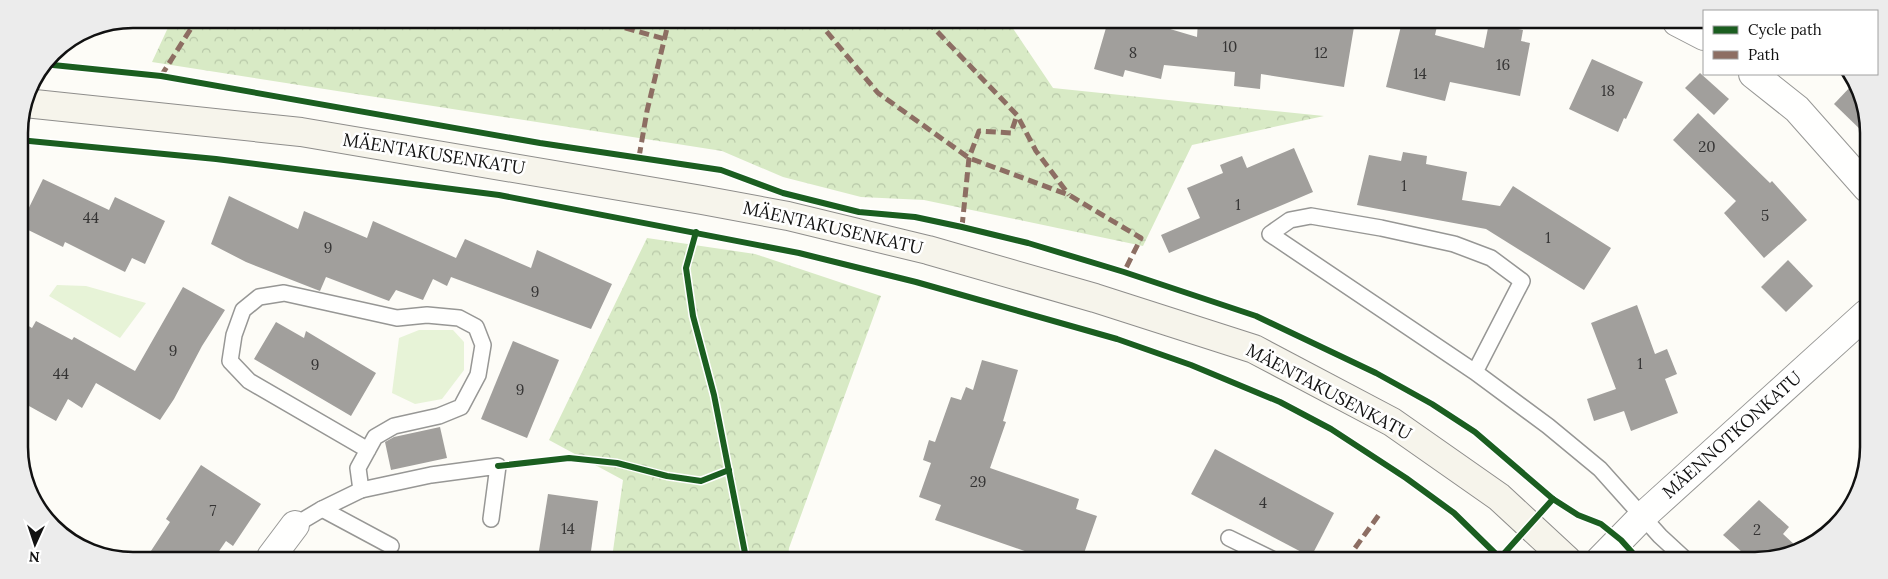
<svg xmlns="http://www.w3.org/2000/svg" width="1888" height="579" viewBox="0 0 1888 579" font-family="Lora,serif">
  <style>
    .forest { fill: url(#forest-crowns) }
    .park { fill: #e7f3d7 }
    .building { fill: #a19f9c }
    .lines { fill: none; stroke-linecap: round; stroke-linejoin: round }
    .lane-casing { stroke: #979795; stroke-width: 18 }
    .street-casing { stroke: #979795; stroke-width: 30 }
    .secondary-casing { stroke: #8e8d8b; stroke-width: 30 }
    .lane { stroke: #fffffe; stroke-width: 15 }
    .street { stroke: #fffffe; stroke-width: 28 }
    .secondary { stroke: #f6f4eb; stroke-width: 28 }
    .quiet { stroke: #8d6e63; stroke-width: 5; stroke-dasharray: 10 5; stroke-linecap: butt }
    .cycleway-casing { stroke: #fff; stroke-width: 9 }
    .cycleway { stroke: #1b5e20; stroke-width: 6 }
    .labels { text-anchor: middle; stroke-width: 5; stroke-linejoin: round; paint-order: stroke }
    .number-label { font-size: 15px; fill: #353434 }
    .street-label { font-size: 18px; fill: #111; stroke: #fff }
    .rim { fill: none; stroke: #111; stroke-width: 2.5 }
  </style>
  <defs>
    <pattern id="forest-crowns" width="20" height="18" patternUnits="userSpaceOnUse" patternTransform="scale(1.25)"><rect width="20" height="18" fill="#d8eac5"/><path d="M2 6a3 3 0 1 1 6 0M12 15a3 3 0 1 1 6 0" fill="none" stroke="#b8c8a8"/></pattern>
  </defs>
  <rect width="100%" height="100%" fill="#fdfcf7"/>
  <g class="forest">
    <polygon points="172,19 1008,21 1053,88 1324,116 1192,145 1143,246 924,200 861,197 783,177 722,151 152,62"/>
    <polygon points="647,238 755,254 881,296 789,548 788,558 612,558 623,480 549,440"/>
  </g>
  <g class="park">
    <polygon points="57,285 86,286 146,303 120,338 49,296"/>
    <polygon points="419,330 453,330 464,342 464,370 442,399 415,404 392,393 399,338"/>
  </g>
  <g class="building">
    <polygon points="1108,21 1143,21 1197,37 1198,21 1235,21 1296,28 1297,21 1343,22 1343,26 1354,27 1344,87 1261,74 1260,89 1234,86 1235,72 1164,65 1161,79 1125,70 1123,77 1094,69"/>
    <polygon points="1402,22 1438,22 1435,35 1484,48 1489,23 1523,30 1521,41 1530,43 1520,96 1450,82 1445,101 1386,87"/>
    <polygon points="1592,59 1643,82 1626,119 1624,118 1618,132 1569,109"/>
    <polygon points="1700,73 1729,99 1714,115 1685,88"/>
    <polygon points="1853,84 1867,110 1867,136 1834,104"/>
    <polygon points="1698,113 1770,183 1772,181 1807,220 1764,258 1724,213 1736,201 1673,140"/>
    <polygon points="1294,148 1313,192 1169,253 1161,235 1200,218 1187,188 1223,173 1220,165 1242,156 1247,168"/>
    <polygon points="1403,152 1427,156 1426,164 1467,172 1462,200 1500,206 1513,186 1611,248 1584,290 1486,229 1357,205 1369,155 1401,161"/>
    <polygon points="43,179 109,210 115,197 165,221 145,264 132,258 125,272 65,242 63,247 20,226"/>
    <polygon points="229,196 298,229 304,211 367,238 373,221 456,258 465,239 531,268 537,250 612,284 591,329 451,277 447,286 433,279 423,300 396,290 389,301 326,277 320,291 246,262 211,244"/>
    <polygon points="1788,260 1813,286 1786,312 1761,287"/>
    <polygon points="183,287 225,310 202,346 174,399 160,420 96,383 82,408 68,399 56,421 20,401 20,321 32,328 36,321 72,340 74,337 135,371"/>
    <polygon points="1637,305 1655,354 1667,349 1677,374 1665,379 1678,413 1631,431 1624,411 1594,421 1587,399 1616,389 1591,323"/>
    <polygon points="276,322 304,338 306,331 376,373 351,416 254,359"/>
    <polygon points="513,341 559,360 527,438 481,419"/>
    <polygon points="982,360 1018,370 1003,421 1006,422 990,468 1079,499 1076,509 1097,516 1082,559 1045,558 935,520 941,505 919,497 931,463 923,460 929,440 935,442 951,397 961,400 966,387 973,390"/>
    <polygon points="440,427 447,458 391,470 385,442 394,437"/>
    <polygon points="1215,449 1334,513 1311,557 1191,494"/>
    <polygon points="201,465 261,504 233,546 226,541 215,557 147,557 170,522 166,519"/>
    <polygon points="548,494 598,501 590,558 538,557"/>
    <polygon points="1759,500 1789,527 1783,534 1797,547 1763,560 1751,560 1723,535"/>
  </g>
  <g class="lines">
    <g class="lane-casing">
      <g id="lane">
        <polyline points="1475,372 1522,281 1491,258 1454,244 1381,228 1311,216 1290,220 1270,234 1475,372 1548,426 1600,469 1660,536 1686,560"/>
        <polyline points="361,490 358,468 375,437 394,426 439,416 461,407 478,375 483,345 476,327 459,318 427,315 397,318 284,293 259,297 243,310 234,335 230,361 249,381 368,450"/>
        <polyline points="322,509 391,546"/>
        <polyline points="295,525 322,509 361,490 431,475 498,466 491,519"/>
        <polyline points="1229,538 1272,559"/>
      </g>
    </g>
    <g class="street-casing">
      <g id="street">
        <polyline points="1677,22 1704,36"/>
        <polyline points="1753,74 1797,109 1867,188"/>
        <polyline points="271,557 295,525"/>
        <polyline points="1600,560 1643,516 1866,314"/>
      </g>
    </g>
    <g class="secondary-casing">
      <polyline id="secondary" points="25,103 301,132 702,200 788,216 928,250 1095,298 1254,349 1392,422 1499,497 1567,560"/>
    </g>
    <use href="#lane" class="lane"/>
    <use href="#street" class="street"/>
    <use href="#secondary" class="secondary"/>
    <g class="quiet">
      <path d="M474 20C492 33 528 23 549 20"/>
      <polyline points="596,20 665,39"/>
      <polyline points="817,20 878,93 969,158 1069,195 1141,238 1124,272"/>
      <polyline points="927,21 1017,115 1036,151 1069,195"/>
      <polyline points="161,76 197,19"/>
      <polyline points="639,157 647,111 669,20"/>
      <polyline points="962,227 969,158 979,131 1011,133 1017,115"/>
      <polyline points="1355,548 1381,512"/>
    </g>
    <g class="cycleway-casing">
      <g id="cycleway">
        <polyline points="43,64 161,76 540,143 721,170 783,193 859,212 915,217 962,227 1028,243 1124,272 1256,316 1376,373 1432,404 1475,432 1553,499 1578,515 1601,524 1621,540 1639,560"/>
        <polyline points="19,140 216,159 499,195 799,253 916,282 1117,339 1191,365 1280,402 1331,429 1406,478 1454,513 1501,559"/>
        <polyline points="696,232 686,268 693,316 714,395 746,558"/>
        <polyline points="498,466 569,458 617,463 667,476 701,481 729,470"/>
        <polyline points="1500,558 1553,499"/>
      </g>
    </g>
    <use href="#cycleway" class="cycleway"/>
  </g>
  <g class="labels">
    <g class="number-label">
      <text x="1230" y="52">10</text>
      <text x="1133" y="58">8</text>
      <text x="1321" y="58">12</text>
      <text x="1503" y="70">16</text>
      <text x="1420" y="79">14</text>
      <text x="1608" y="96">18</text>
      <text x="1707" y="152">20</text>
      <text x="1404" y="191">1</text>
      <text x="1238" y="210">1</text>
      <text x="1765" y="221">5</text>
      <text x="91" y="223">44</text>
      <text x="1548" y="243">1</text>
      <text x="328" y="253">9</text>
      <text x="535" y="297">9</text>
      <text x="173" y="356">9</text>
      <text x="1640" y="369">1</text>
      <text x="315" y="370">9</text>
      <text x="61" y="379">44</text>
      <text x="520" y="395">9</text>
      <text x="978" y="487">29</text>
      <text x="1263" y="508">4</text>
      <text x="213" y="516">7</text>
      <text x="568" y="534">14</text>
      <text x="1757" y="535">2</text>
    </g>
    <g class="street-label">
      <text transform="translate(434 154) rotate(9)" y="6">MÄENTAKUSENKATU</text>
      <text transform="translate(833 228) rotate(13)" y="6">MÄENTAKUSENKATU</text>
      <text transform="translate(1329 392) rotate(28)" y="6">MÄENTAKUSENKATU</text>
      <text transform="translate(1732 435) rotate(-42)" y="6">MÄENNOTKONKATU</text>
    </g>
  </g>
  <path d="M0 0H1888V579H0ZM133 28H1755A105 105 0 0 1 1860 133V447A105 105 0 0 1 1755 552H133A105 105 0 0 1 28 447V133A105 105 0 0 1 133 28Z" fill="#ececec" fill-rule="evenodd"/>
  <path class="rim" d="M133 28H1755A105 105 0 0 1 1860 133V447A105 105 0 0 1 1755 552H133A105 105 0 0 1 28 447V133A105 105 0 0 1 133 28Z"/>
  <rect x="1703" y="10" width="175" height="65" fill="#ffffff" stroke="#a0a0a0"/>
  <rect x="1713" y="26" width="25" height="8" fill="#1b5e20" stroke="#a0a0a0"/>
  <text x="1748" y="35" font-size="15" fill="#111111">Cycle path</text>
  <rect x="1713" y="51" width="25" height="8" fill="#8d6e63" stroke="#a0a0a0"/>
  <text x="1748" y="60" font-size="15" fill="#111111">Path</text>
  <g transform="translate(35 544) rotate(183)" stroke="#ffffff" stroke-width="4" paint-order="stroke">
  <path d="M0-4L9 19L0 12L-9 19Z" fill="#111111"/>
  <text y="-8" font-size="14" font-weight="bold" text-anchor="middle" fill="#111111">N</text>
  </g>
</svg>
